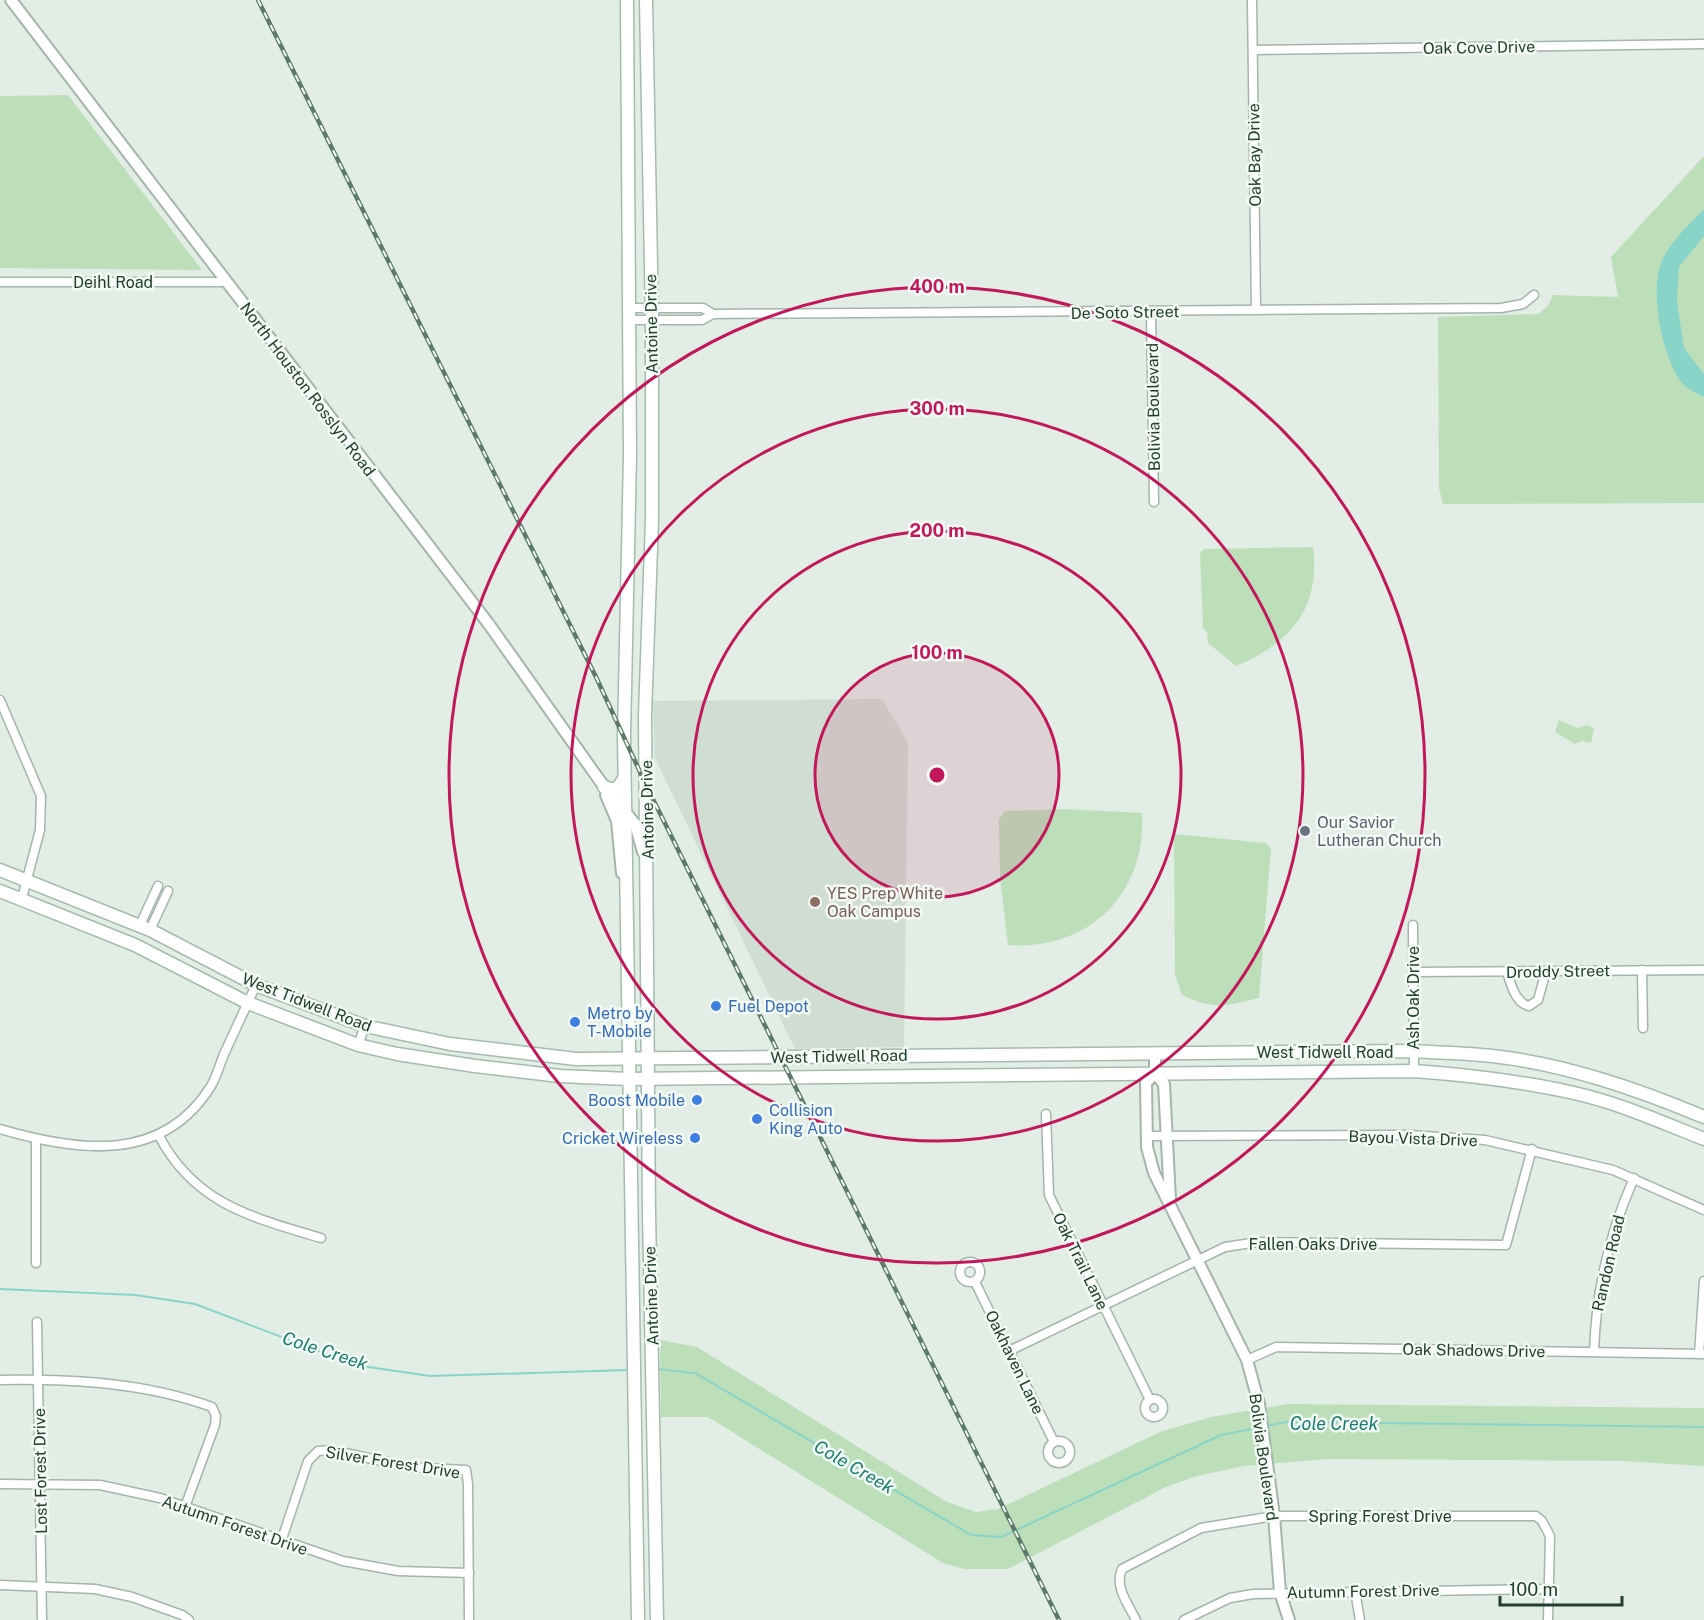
<svg xmlns="http://www.w3.org/2000/svg" width="1704" height="1620" viewBox="0 0 1704 1620" font-family="'Public Sans',sans-serif">
  <style>
    .built { fill: #d0ddd3 }
    .green { fill: #bcdfba }
    .water { fill: #88d4c9 }
    .lines { fill: none; stroke-linecap: round; stroke-linejoin: round }
    .stream { stroke: #88d4c9; stroke-width: 2 }
    .minor-casing { stroke: #a4b5aa; stroke-width: 11 }
    .tertiary-casing { stroke: #a4b5aa; stroke-width: 14 }
    .secondary-casing { stroke: #a3bcac; stroke-width: 15 }
    .minor { stroke: #fff; stroke-width: 8 }
    .tertiary { stroke: #fff; stroke-width: 10 }
    .secondary { stroke: #fff; stroke-width: 12 }
    .rail-casing { stroke: #5c7a69; stroke-width: 4.5 }
    .rail { stroke: #f3f9f4; stroke-width: 2; stroke-dasharray: 7; stroke-linecap: butt }
    .ring { fill: none; stroke: #c2185b; stroke-width: 3 }
    .worship-dot { fill: #6b7280; stroke: #f3f9f4; stroke-width: 2 }
    .education-dot { fill: #8d6e63; stroke: #f3f9f4; stroke-width: 2 }
    .shop-dot { fill: #3f7fe0; stroke: #f3f9f4; stroke-width: 2 }
    .labels { text-anchor: middle; stroke-width: 5; stroke-linejoin: round; paint-order: stroke }
    .street-label { font-size: 16px; fill: #213f2e; stroke: #f3f9f4 }
    .worship-label { font-size: 16px; fill: #5b616d; stroke: #f3f9f4; text-anchor: start }
    .education-label { font-size: 16px; fill: #785e54; stroke: #f3f9f4; text-anchor: start }
    .shop-label { font-size: 16px; fill: #366cbe; stroke: #f3f9f4; text-anchor: start }
    .water-label { font-size: 18px; font-style: italic; fill: #197e70; stroke: #f3f9f4 }
    .centre { fill: #c2185b; stroke: #f3f9f4; stroke-width: 3 }
    .ring-label { font-size: 18px; text-anchor: middle; font-weight: bold; fill: #c2185b; stroke: #f3f9f4; stroke-width: 5; stroke-linejoin: round; paint-order: stroke }
  </style>
  <rect width="100%" height="100%" fill="#e2ede5"/>
  <polygon class="built" points="882,699 908,743 904,1047 795,1049 655,758 653,701"/>
  <g class="green">
    <polygon points="68,95 202,270 0,268 0,96"/>
    <polygon points="1704,156 1704,503 1443,504 1439,488 1438,317 1538,314 1548,306 1553,295 1618,297 1611,257"/>
    <path d="M1313 547C1321 609 1290 643 1236 666L1208 643 1207 632 1203 628 1200 553 1204 549Z"/>
    <polygon points="1559,720 1577,728 1587,725 1594,728 1591,743 1582,741 1575,744 1555,732"/>
    <path d="M1065 809 1142 813C1147 893 1089 951 1008 945L1000 877 999 819 1005 811Z"/>
    <path d="M1174 834 1266 843 1271 848 1259 998C1226 1006 1213 1010 1182 995L1175 975Z"/>
    <polygon points="660,1340 697,1347 947,1502 976,1512 998,1509 1160,1432 1211,1417 1289,1404 1704,1408 1704,1466 1621,1461 1327,1459 1244,1466 1197,1476 1166,1487 1008,1569 964,1569 943,1563 708,1417 661,1417"/>
  </g>
  <path class="water" d="M1704 209V236L1679 267 1677 302 1684 348 1704 374V397C1696 393 1687 389 1681 382 1662 355 1648 290 1663 258 1672 240 1690 224 1704 209Z"/>
  <g class="lines">
    <g class="stream">
      <polyline points="0,1289 135,1295 195,1304 355,1365 430,1376 629,1370"/>
      <polyline points="656,1369 695,1373 971,1535 1001,1537 1221,1435 1258,1428"/>
      <polyline points="1266,1426 1287,1422 1704,1427"/>
    </g>
    <g class="minor-casing">
      <g id="minor">
        <polyline points="1252,0 1256,310"/>
        <polyline points="1253,50 1704,44"/>
        <polyline points="0,282 227,282"/>
        <polyline points="630,308 703,308 713,314"/>
        <polyline points="1151,312 1154,502"/>
        <polyline points="630,320 702,320 713,314 1501,308 1523,304 1534,295"/>
        <polyline points="0,700 41,796 40,830 22,898"/>
        <polyline points="140,925 158,886"/>
        <polyline points="1413,925 1414,1071"/>
        <polyline points="150,930 168,891"/>
        <polyline points="1642,970 1643,1028"/>
        <polyline points="1413,972 1704,970"/>
        <path d="M1507 972C1511 984 1515 1003 1529 1006L1538 1000 1546 971"/>
        <polyline points="358,1045 365,1026"/>
        <polyline points="1046,1114 1049,1195 1150,1400"/>
        <path d="M0 1129C76 1151 162 1165 211 1086 217 1076 220 1063 225 1052 235 1030 246 1007 256 985"/>
        <path d="M159 1136C195 1204 251 1217 321 1238"/>
        <polyline points="1147,1136 1410,1135 1485,1140 1613,1170 1704,1210"/>
        <circle cx="970" cy="1272" r="10"/>
        <polyline points="36,1263 36,1139"/>
        <polyline points="975,1282 1054,1442"/>
        <polyline points="37,1322 42,1620"/>
        <polyline points="1009,1351 1225,1247 1258,1242 1506,1245 1532,1149"/>
        <path d="M1594 1352C1596 1290 1609 1234 1634 1178"/>
        <polyline points="1699,1354 1704,1281"/>
        <polyline points="1247,1360 1276,1347 1704,1354"/>
        <path d="M0 1380C72 1379 143 1382 212 1407L216 1416 215 1425 185 1507"/>
        <circle cx="1154" cy="1408" r="9"/>
        <circle cx="1059" cy="1452" r="11"/>
        <polyline points="0,1484 100,1485 160,1498 343,1561 398,1571 469,1573"/>
        <polyline points="281,1542 308,1461 318,1451 331,1450 410,1467 466,1470 468,1484 469,1620"/>
        <polyline points="0,1585 95,1589 132,1597 182,1615 189,1620"/>
        <polyline points="1355,1591 1360,1620"/>
        <path d="M1136 1620C1128 1604 1114 1586 1122 1569L1201 1528 1274 1516H1536L1542 1521 1550 1536 1548 1620"/>
        <polyline points="1184,1620 1230,1598 1253,1594 1547,1589"/>
      </g>
    </g>
    <g class="tertiary-casing">
      <g id="tertiary">
        <polyline points="11,0 488,623 600,781 635,824 643,852"/>
        <polyline points="606,795 617,821 622,873"/>
        <polyline points="1155,1053 1155,1073 1164,1084 1170,1199"/>
        <polyline points="1155,1073 1146,1083 1147,1147 1154,1173 1247,1360 1259,1404 1274,1516 1280,1592 1289,1620"/>
      </g>
    </g>
    <g class="secondary-casing">
      <g id="secondary">
        <polyline points="627,0 630,456 624,737 638,1620"/>
        <polyline points="646,0 652,320 652,520 645,715 649,1214 657,1620"/>
        <polyline points="604,787 616,790 624,779"/>
        <path d="M0 870 150 930 256 985 365 1026 450 1044 576 1059 1413 1051C1439 1053 1466 1053 1492 1056 1565 1064 1637 1089 1704 1117"/>
        <path d="M0 891 135 945 248 1003 358 1045 397 1054 475 1066 560 1076 628 1079 1414 1071C1468 1075 1521 1081 1574 1093 1619 1103 1661 1122 1704 1139"/>
      </g>
    </g>
    <use href="#minor" class="minor"/>
    <use href="#tertiary" class="tertiary"/>
    <use href="#secondary" class="secondary"/>
    <g class="rail-casing">
      <polyline id="rail" points="258,0 596,677 647,787 1059,1620"/>
    </g>
    <use href="#rail" class="rail"/>
  </g>
  <circle cx="937" cy="775" r="122" fill="#c2185b" fill-opacity=".12"/>
  <g class="ring">
    <circle cx="937" cy="775" r="122"/>
    <circle cx="937" cy="775" r="244"/>
    <circle cx="937" cy="775" r="366"/>
    <circle cx="937" cy="775" r="488"/>
  </g>
  <circle class="worship-dot" cx="1305" cy="831" r="6"/>
  <circle class="education-dot" cx="815" cy="902" r="6"/>
  <g class="shop-dot">
    <circle cx="716" cy="1006" r="6"/>
    <circle cx="575" cy="1022" r="6"/>
    <circle cx="697" cy="1100" r="6"/>
    <circle cx="757" cy="1119" r="6"/>
    <circle cx="695" cy="1138" r="6"/>
  </g>
  <g class="labels">
    <g class="street-label">
      <text transform="translate(1479 47) rotate(-1)" y="6">Oak Cove Drive</text>
      <text transform="translate(1254 155) rotate(-91)" y="6">Oak Bay Drive</text>
      <text x="113" y="288">Deihl Road</text>
      <text transform="translate(1125 312) rotate(-1)" y="6">De Soto Street</text>
      <text transform="translate(651 324) rotate(-91)" y="6">Antoine Drive</text>
      <text transform="translate(308 389) rotate(53)" y="6">North Houston Rosslyn Road</text>
      <text transform="translate(1153 407) rotate(-91)" y="6">Bolivia Boulevard</text>
      <text transform="translate(647 810) rotate(-91)" y="6">Antoine Drive</text>
      <text transform="translate(1558 971) rotate(-1)" y="6">Droddy Street</text>
      <text transform="translate(1413 998) rotate(-90)" y="6">Ash Oak Drive</text>
      <text transform="translate(307 1002) rotate(21)" y="6">West Tidwell Road</text>
      <text x="1325" y="1058">West Tidwell Road</text>
      <text transform="translate(839 1056) rotate(-1)" y="6">West Tidwell Road</text>
      <text transform="translate(1413 1138) rotate(2)" y="6">Bayou Vista Drive</text>
      <text x="1313" y="1250">Fallen Oaks Drive</text>
      <text transform="translate(1081 1261) rotate(64)" y="6">Oak Trail Lane</text>
      <text transform="translate(1608 1263) rotate(-77)" y="6">Randon Road</text>
      <text transform="translate(651 1296) rotate(-92)" y="6">Antoine Drive</text>
      <text transform="translate(1474 1350) rotate(1)" y="6">Oak Shadows Drive</text>
      <text transform="translate(1015 1362) rotate(64)" y="6">Oakhaven Lane</text>
      <text transform="translate(1264 1457) rotate(82)" y="6">Bolivia Boulevard</text>
      <text transform="translate(393 1462) rotate(9)" y="6">Silver Forest Drive</text>
      <text transform="translate(40 1471) rotate(-91)" y="6">Lost Forest Drive</text>
      <text x="1380" y="1522">Spring Forest Drive</text>
      <text transform="translate(235 1525) rotate(19)" y="6">Autumn Forest Drive</text>
      <text transform="translate(1363 1591) rotate(-1)" y="6">Autumn Forest Drive</text>
    </g>
    <g class="worship-label">
      <text x="1317" y="828">Our Savior<tspan x="1317" dy="18">Lutheran Church</tspan></text>
    </g>
    <g class="education-label">
      <text x="827" y="899">YES Prep White<tspan x="827" dy="18">Oak Campus</tspan></text>
    </g>
    <g class="shop-label">
      <text x="728" y="1012">Fuel Depot</text>
      <text x="587" y="1019">Metro by<tspan x="587" dy="18">T-Mobile</tspan></text>
      <text x="685" y="1106" text-anchor="end">Boost Mobile</text>
      <text x="769" y="1116">Collision<tspan x="769" dy="18">King Auto</tspan></text>
      <text x="683" y="1144" text-anchor="end">Cricket Wireless</text>
    </g>
    <g class="water-label">
      <text transform="translate(325 1351) rotate(18)" y="6">Cole Creek</text>
      <text x="1334" y="1430">Cole Creek</text>
      <text transform="translate(854 1467) rotate(30)" y="6">Cole Creek</text>
    </g>
  </g>
  <circle cx="937" cy="775" r="9" class="centre"/>
  <g class="ring-label">
    <text x="937" y="293">400 m</text>
    <text x="937" y="415">300 m</text>
    <text x="937" y="537">200 m</text>
    <text x="937" y="659">100 m</text>
  </g>
  <path d="M1500 1596v9h122v-9" fill="none" stroke="#213f2e" stroke-width="3"/>
  <text x="1509" y="1596" font-size="18" fill="#213f2e" stroke="#f3f9f4" stroke-width="4.5" paint-order="stroke">100 m</text>
</svg>
